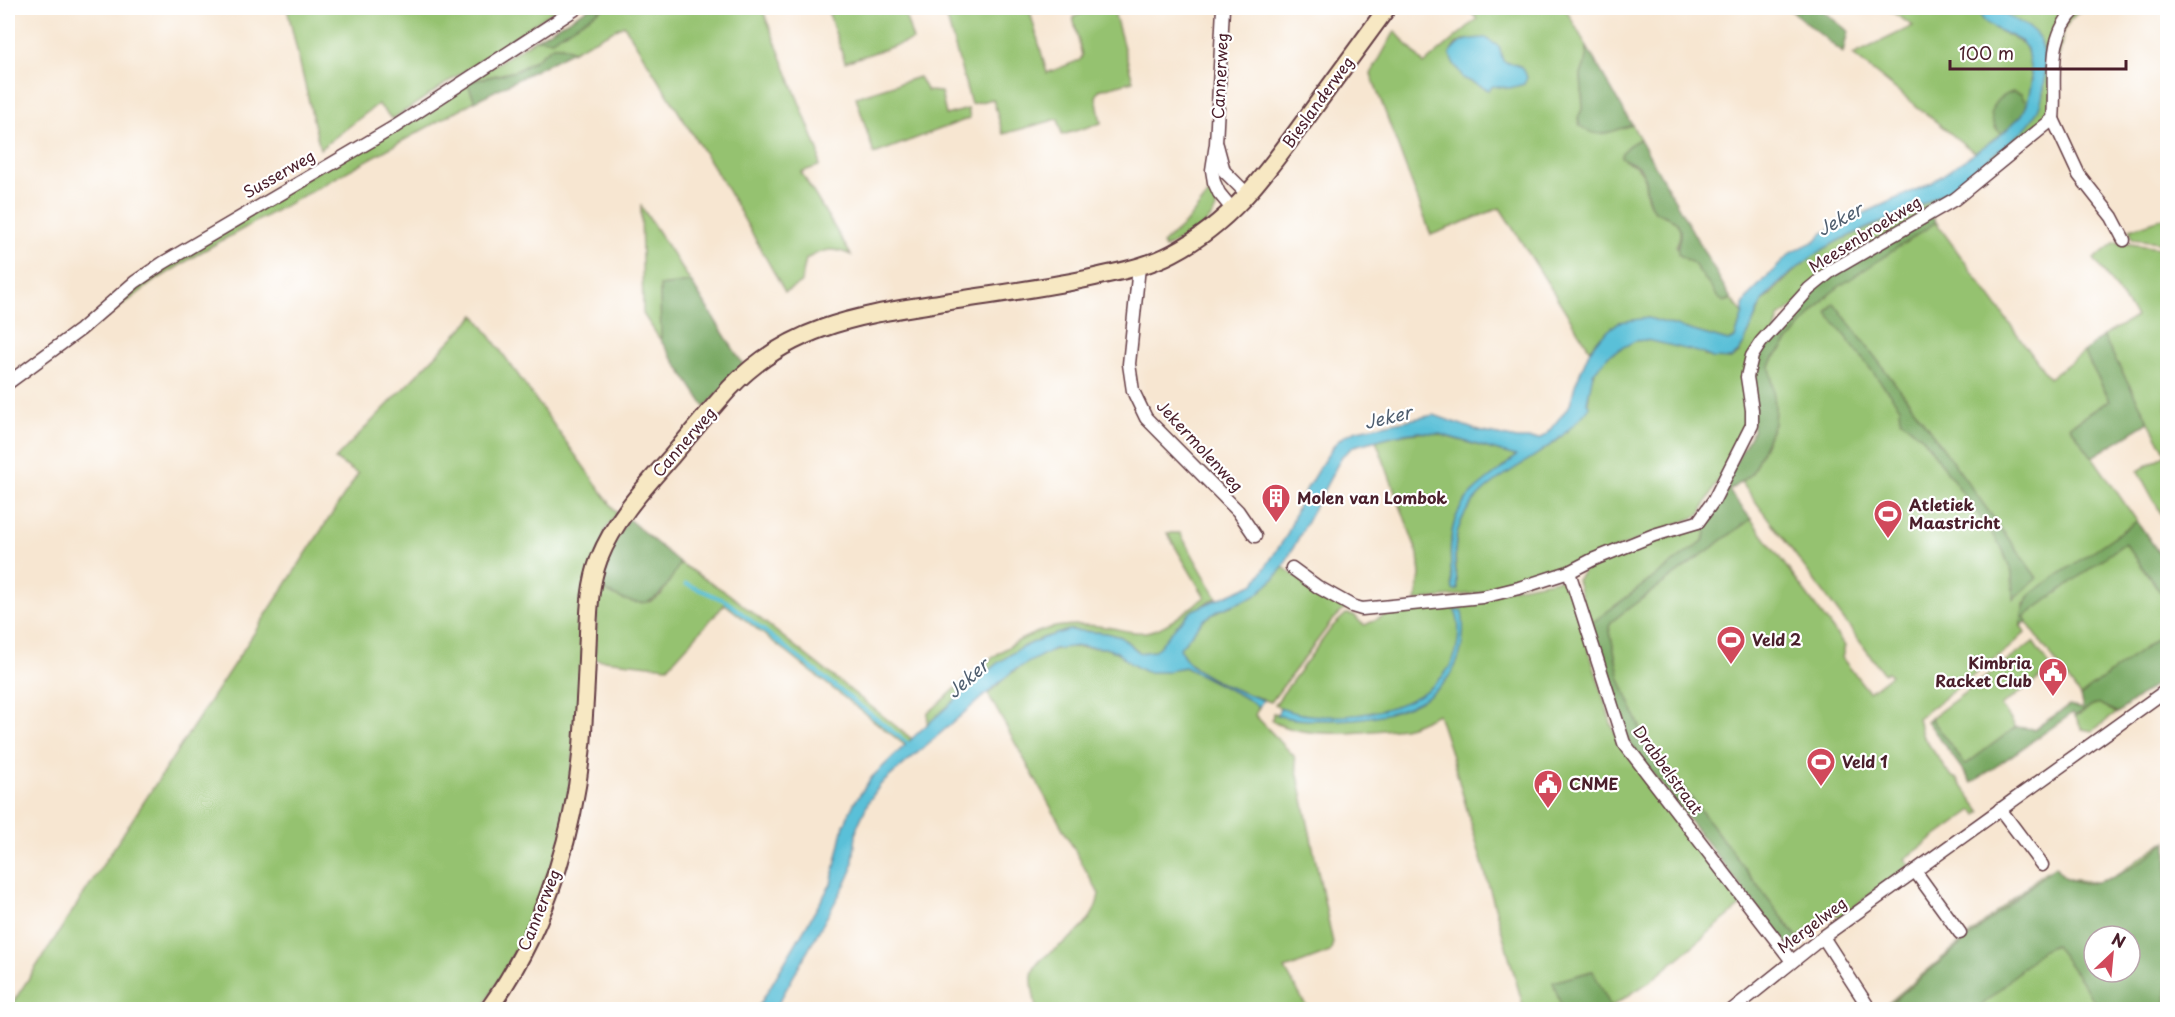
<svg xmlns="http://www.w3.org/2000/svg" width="2175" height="1017" viewBox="0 0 2175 1017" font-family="'Playpen Sans',sans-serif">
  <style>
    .green { fill: #95c270; stroke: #70704e; stroke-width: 1.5; fill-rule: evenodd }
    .forest { fill: #78a862; stroke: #616446; stroke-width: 1.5; fill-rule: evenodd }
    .water { fill: #5ac0d8; stroke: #527082; stroke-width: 1.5 }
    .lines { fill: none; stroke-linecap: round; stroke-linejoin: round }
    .stream { stroke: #5ac0d8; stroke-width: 4 }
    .street-casing { stroke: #643d44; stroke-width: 15 }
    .secondary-casing { stroke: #643d44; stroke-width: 20 }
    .street { stroke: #fff; stroke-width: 12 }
    .secondary { stroke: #f7e8c3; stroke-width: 16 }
    .labels { text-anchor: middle; stroke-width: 4.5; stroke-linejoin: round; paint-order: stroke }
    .street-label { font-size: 16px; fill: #4a1f2b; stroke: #fff }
    .poi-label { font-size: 16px; font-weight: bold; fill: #4a1f2b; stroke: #fff; text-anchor: start }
    .water-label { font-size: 18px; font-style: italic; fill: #505f70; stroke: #fff }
  </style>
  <rect width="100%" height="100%" fill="#fff"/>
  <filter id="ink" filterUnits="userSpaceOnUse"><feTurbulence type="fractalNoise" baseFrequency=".0167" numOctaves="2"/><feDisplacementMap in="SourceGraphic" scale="12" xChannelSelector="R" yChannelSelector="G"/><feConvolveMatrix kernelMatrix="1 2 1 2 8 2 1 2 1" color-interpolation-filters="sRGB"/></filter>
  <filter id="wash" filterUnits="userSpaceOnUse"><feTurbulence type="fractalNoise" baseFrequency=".008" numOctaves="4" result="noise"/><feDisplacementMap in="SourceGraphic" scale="24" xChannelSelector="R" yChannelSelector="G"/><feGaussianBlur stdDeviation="1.35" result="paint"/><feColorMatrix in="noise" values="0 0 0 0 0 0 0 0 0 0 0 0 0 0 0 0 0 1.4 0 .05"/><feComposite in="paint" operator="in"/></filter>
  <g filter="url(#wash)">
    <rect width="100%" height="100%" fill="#f7e6d1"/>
    <g class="green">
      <polygon points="287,8 558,8 408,109 392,119 378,104 320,149"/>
      <path d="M604 8H762L819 153V166L801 172 851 255C832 247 824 249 806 259L801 283 785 292 727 189 624 25 573 51 562 46H553L532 62 516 71 469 81 536 39H548Z"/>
      <polygon points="827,8 903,8 913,40 845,62"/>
      <polygon points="944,8 1029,8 1047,73 1080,60 1082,56 1073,17 1097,8 1113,8 1133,81 1099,90 1096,97 1101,123 1062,135 1058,119 1003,134 993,99 971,104"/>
      <path d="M1467 8H1565L1587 47V57L1581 75 1583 107 1578 118 1616 129 1632 125 1640 139 1628 146V162C1654 172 1639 192 1653 209 1661 218 1675 215 1679 228 1682 234 1679 240 1676 246L1687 260 1694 264 1728 301 1731 299 1743 313 1735 338 1728 341 1648 318 1599 338 1590 350 1500 208 1431 235 1371 74 1395 31 1424 64 1477 19ZM1464 40 1499 47 1502 61 1520 66 1488 90 1463 78C1459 68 1451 64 1450 53L1456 44Z"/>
      <path d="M1886 8H1975L1994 28 2024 44C2034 64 2033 84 2027 106L2021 94 1995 128 2002 134 1975 153 1853 55 1913 26Z"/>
      <path d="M1995 8H2083L2070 20 2063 33 2049 115 1956 194 1779 317 1749 420 1700 515 1561 571 1499 590 1416 601 1420 575 1418 554 1376 440 1396 435 1430 432 1516 456C1458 507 1444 507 1453 590H1458C1455 562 1451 534 1467 510 1490 472 1540 461 1570 428 1577 421 1585 411 1588 402 1590 393 1589 383 1593 375 1599 359 1620 346 1635 341 1653 336 1684 348 1702 353L1705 356 1731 359 1739 353 1762 303 1791 274 1815 254 1835 242 1878 224 1951 189 2044 95 2045 59 2031 29 1999 12Z"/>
      <polygon points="919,77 927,91 941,92 946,115 968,109 970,118 874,154 856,97"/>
      <polygon points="467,82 475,101 201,252 153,282 82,336 39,366 142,275"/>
      <path d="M1211 191 1217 204C1214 226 1183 238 1165 248L1162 244 1185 224Z"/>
      <polygon points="641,206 691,282 660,286 661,341 643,314"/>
      <polygon points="2167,217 2167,243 2132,239 2130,229"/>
      <path d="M1936 222 2049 378 2084 352 2110 400 2071 426 2137 521 2032 593 2024 604 2021 626 2025 633 2010 647 1918 718 1922 735 1951 776 1957 779 1981 812 1977 815 1973 810 1905 859 1910 865 1839 918 1834 911 1798 938 1643 735 1620 679 1609 627 1611 622 1625 611 1751 519 1845 646 1842 658 1869 692 1891 675 1887 672 1884 674 1741 482 1752 473 1774 424 1775 405 1770 366 1774 358 1827 296 1839 286ZM1900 408 2036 578 2014 599 2012 573 1999 542 1924 439 1901 420Z"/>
      <polygon points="2115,242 2167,249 2167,525 2138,471 2166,454 2103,336 2136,317 2094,259"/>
      <polygon points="475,315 617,513 605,531 562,839 526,932 482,1009 8,1010 358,474 335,459"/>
      <polygon points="1703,521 1706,534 1703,541 1589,625 1577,580 1585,569"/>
      <path d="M1167 533H1180L1217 598 1207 602 1159 647 1153 651 1141 653 1121 637 1106 633 1070 630 1043 638 1019 649 995 665 927 725 928 713C962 684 995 648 1038 632 1058 624 1084 624 1106 627 1121 629 1135 635 1151 631 1170 626 1189 608 1205 597Z"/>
      <polygon points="2125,543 2167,601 2167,631 2080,696 2023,617"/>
      <polygon points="680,563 729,594 912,739 905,745 725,604 668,667 594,659 599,587 649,602 661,595"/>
      <path d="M1283 567 1308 585 1347 607 1332 621 1271 702C1245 693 1189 677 1180 648L1203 620 1220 610 1255 596 1274 579Z"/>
      <path d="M1562 579 1569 584 1612 726 1624 750 1744 903 1651 981 1611 1007 1592 971 1554 982 1562 1009H1524L1450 750 1438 714 1411 726 1403 728C1367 732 1303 740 1272 721L1273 713 1278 714 1280 708 1275 705 1281 696 1332 627 1346 614 1354 615 1361 623 1365 625 1394 611Z"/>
      <polygon points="2033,642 2052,669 2001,706 2016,727 1965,765 1931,718"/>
      <path d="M1064 647 1105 648 1117 652 1131 664 1146 672H1167L1174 669 1185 667 1242 696 1259 707 1255 715 1294 756 1333 943 1330 952 1285 969 1308 1009H1036C1035 999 1031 986 1032 976 1035 948 1092 943 1099 894L988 694C1009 673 1034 653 1064 647Z"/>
      <polygon points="2098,703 2117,713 2092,731 2082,729 2075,716"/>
      <path d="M2164 842 2167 844V1009L1880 1010 2047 870 2059 873 2067 879 2105 883ZM2094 936H2130V972H2094Z"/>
    </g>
    <g class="forest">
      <polygon points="589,8 604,8 552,40 536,39"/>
      <polygon points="1788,8 1819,8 1848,31 1843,53"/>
      <polygon points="553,46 562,46 573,51 475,101 467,82 516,71 532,62"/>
      <path d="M1587 47 1632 125C1609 131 1601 141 1580 126L1578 118 1583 107 1581 75 1587 57Z"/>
      <path d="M2013 92 2021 94 2027 106 2022 115 2002 134C1984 118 1990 98 2013 92Z"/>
      <path d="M1640 139 1731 299 1724 302 1718 298 1694 264 1678 254C1676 243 1683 236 1679 227 1675 215 1660 217 1653 209 1643 196 1649 174 1638 166 1633 163 1626 161 1621 157 1622 148 1632 143 1640 139Z"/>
      <polygon points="1931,215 1936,222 1840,286 1827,296 1774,358 1770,366 1775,405 1774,424 1752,473 1729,491 1751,519 1625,611 1611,622 1609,627 1620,679 1643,735 1803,945 1794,948 1788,947 1628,742 1589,625 1703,541 1706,534 1703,521 1753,431 1750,380 1755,357 1819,284"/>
      <polygon points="691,282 744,366 705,407 661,341 660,286"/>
      <polygon points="1834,303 1913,407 2037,578 2013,600 2012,573 2002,548 1924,439 1901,420 1900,407 1827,313"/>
      <polygon points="2103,336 2149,422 2092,457 2070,426 2110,400 2084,352"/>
      <path d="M628 519 680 563C657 607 644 614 599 587L603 563Z"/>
      <path d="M2137 521 2167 565V601L2125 543 2024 617 2027 621 2021 626C2021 612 2024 604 2032 593Z"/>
      <polygon points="2167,631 2167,676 2117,713 2098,703 2075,716 2073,713 1972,783 1927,721 1931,718 1965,765 2016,727 2034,729 2069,706 2083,709 2080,696"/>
      <path d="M2167 841V1009H2103L2091 998 2084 985 2055 945 2041 951 1978 1009H1884L2055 866C2081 907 2143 864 2167 841ZM2094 936H2130V972H2094Z"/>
      <polygon points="1593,971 1612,1009 1562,1009 1553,982"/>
    </g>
    <g class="water">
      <path d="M1975 8H1995L1999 12C2036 30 2045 31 2045 75 2044 116 2027 128 1997 152 1982 164 1967 179 1950 189 1926 204 1898 216 1872 226 1852 235 1832 242 1815 255 1800 265 1770 289 1761 304 1751 322 1748 346 1731 359L1712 358 1702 353 1656 342 1645 340 1635 341 1610 354 1593 373 1587 403 1590 406C1586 414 1572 426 1565 433 1524 472 1455 485 1455 553 1454 565 1457 578 1458 590H1453C1449 554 1445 516 1476 489 1489 478 1504 468 1516 456L1439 434 1420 432 1396 435 1354 446 1342 456 1283 567 1274 579 1255 596 1220 610 1203 620 1180 648C1188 675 1239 691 1263 700L1259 707 1242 696 1185 667 1174 669 1167 672H1146L1131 664 1117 652 1105 648 1079 646 1054 649 1014 670 880 785 869 801 857 827 852 870 847 881 775 1009H757L831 884 844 825 854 803 871 778 921 730 995 665 1019 649 1043 638 1069 630 1106 633 1121 637 1140 653 1153 651 1159 647 1177 625 1193 610 1255 583 1287 535 1301 498 1319 468 1335 444 1344 436 1357 430 1434 415 1479 431 1517 439H1540L1545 436 1570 405 1575 385 1590 350 1599 338 1619 322 1648 318 1728 341 1735 338 1743 313V305L1750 294 1792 252 1815 241 1823 233 1851 219 1931 183 2002 134 2022 115 2027 105 2032 80 2027 49 2021 41 1994 28 1984 21Z"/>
      <path d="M1486 38 1499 47 1503 61C1516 67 1523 62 1527 78L1524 84 1510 88 1493 86 1488 90 1463 78C1459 68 1451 64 1450 53 1460 39 1469 39 1486 38Z"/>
      <path d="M1462 610C1474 694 1403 719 1332 720 1314 720 1295 721 1277 715L1280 708C1331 728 1438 713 1456 652 1459 639 1461 624 1455 611Z"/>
    </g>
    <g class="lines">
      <polyline class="stream" points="686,584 726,601 911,746"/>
    </g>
  </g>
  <g filter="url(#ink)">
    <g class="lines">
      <g class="street-casing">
        <g id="street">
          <polyline points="1223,8 1216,144 1212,170 1214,182 1219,193 1233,210"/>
          <polyline points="2053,119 2079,175 2112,217 2124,240"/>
          <polyline points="1217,145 1224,171 1248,195"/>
          <polyline points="1139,267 1129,364 1133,391 1146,418 1238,511 1255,536"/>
          <polyline points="8,383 80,330 135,282 163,263 396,126 577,8"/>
          <path d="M1292 568 1318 587 1352 606 1362 609 1482 597 1519 588 1569 572 1592 560 1654 535 1698 522 1714 500 1752 425V410L1747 377 1752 356 1761 342 1809 289 1831 271 1955 199 2053 119C2057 80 2044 38 2077 8"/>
          <polyline points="1569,572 1624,743 1792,961"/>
          <polyline points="2000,809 2042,865"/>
          <polyline points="1915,871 1960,933"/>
          <polyline points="1823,937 1869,1008"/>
          <polyline points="1732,1010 1823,937 2168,689"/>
        </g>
      </g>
      <g class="secondary-casing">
        <path id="secondary" d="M488 1010C549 925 580 819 584 715 586 688 587 660 588 633 589 608 590 583 599 559 615 519 644 488 672 456 691 433 710 410 730 388 787 328 855 316 932 304 986 295 1041 289 1095 277 1121 271 1149 266 1173 253 1234 221 1268 170 1308 116 1334 80 1361 44 1387 8"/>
      </g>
      <use href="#street" class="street"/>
      <use href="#secondary" class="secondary"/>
    </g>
  </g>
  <defs>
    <g id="building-pin" transform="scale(1.5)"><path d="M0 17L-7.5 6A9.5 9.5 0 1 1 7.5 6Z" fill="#d1495b" stroke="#fff"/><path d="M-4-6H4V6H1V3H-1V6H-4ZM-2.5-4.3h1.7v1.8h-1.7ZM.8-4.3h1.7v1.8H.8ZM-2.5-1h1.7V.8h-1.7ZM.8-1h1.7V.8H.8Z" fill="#fff"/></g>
    <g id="stadium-pin" transform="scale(1.5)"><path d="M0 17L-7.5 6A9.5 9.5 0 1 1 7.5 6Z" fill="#d1495b" stroke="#fff"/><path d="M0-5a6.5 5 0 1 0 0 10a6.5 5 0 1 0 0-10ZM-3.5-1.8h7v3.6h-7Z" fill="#fff"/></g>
    <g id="civic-pin" transform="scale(1.5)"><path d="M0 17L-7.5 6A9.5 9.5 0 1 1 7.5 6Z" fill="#d1495b" stroke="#fff"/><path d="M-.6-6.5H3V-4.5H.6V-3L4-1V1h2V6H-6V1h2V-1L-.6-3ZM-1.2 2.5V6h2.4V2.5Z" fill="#fff"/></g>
  </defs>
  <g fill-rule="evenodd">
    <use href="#building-pin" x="1276" y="498"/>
    <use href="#stadium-pin" x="1888" y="514"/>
    <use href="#stadium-pin" x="1731" y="640"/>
    <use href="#civic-pin" x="2053" y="672"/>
    <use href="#stadium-pin" x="1821" y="762"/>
    <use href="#civic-pin" x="1548" y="784"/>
  </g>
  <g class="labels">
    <g class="street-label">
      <text transform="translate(1220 76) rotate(-87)" y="6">Cannerweg</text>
      <text transform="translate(1318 102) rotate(-54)" y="6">Bieslanderweg</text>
      <text transform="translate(279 174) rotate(-30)" y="6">Susserweg</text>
      <text transform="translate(1865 234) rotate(-32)" y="6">Meesenbroekweg</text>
      <text transform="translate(684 442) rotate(-49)" y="6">Cannerweg</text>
      <text transform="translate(1200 446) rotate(47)" y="6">Jekermolenweg</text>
      <text transform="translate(1668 770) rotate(54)" y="6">Drabbelstraat</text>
      <text transform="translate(539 910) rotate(-68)" y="6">Cannerweg</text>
      <text transform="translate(1812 925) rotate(-37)" y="6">Mergelweg</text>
    </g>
    <g class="poi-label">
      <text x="1297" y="504">Molen van Lombok</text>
      <text x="1909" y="511">Atletiek<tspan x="1909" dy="18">Maastricht</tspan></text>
      <text x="1752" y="646">Veld 2</text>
      <text x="2032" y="669" text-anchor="end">Kimbria<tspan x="2032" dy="18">Racket Club</tspan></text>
      <text x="1842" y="768">Veld 1</text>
      <text x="1569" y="790">CNME</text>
    </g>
    <g class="water-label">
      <text transform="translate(1840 220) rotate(-28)" y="6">Jeker</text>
      <text transform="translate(1388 418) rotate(-13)" y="6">Jeker</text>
      <text transform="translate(968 679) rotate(-41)" y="6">Jeker</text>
    </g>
  </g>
  <rect width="2175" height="1017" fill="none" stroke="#fff" stroke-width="30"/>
  <g transform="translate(2112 954) rotate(26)"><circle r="28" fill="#ffffff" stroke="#b7a5aa" stroke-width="1.5"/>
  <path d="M0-4.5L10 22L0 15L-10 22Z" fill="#d1495b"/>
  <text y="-9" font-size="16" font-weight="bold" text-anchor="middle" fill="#4a1f2b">N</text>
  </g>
  <path d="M1950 60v9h176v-9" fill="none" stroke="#4a1f2b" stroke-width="3"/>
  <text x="1959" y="60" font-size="18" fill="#4a1f2b" stroke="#ffffff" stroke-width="4.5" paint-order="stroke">100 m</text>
</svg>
